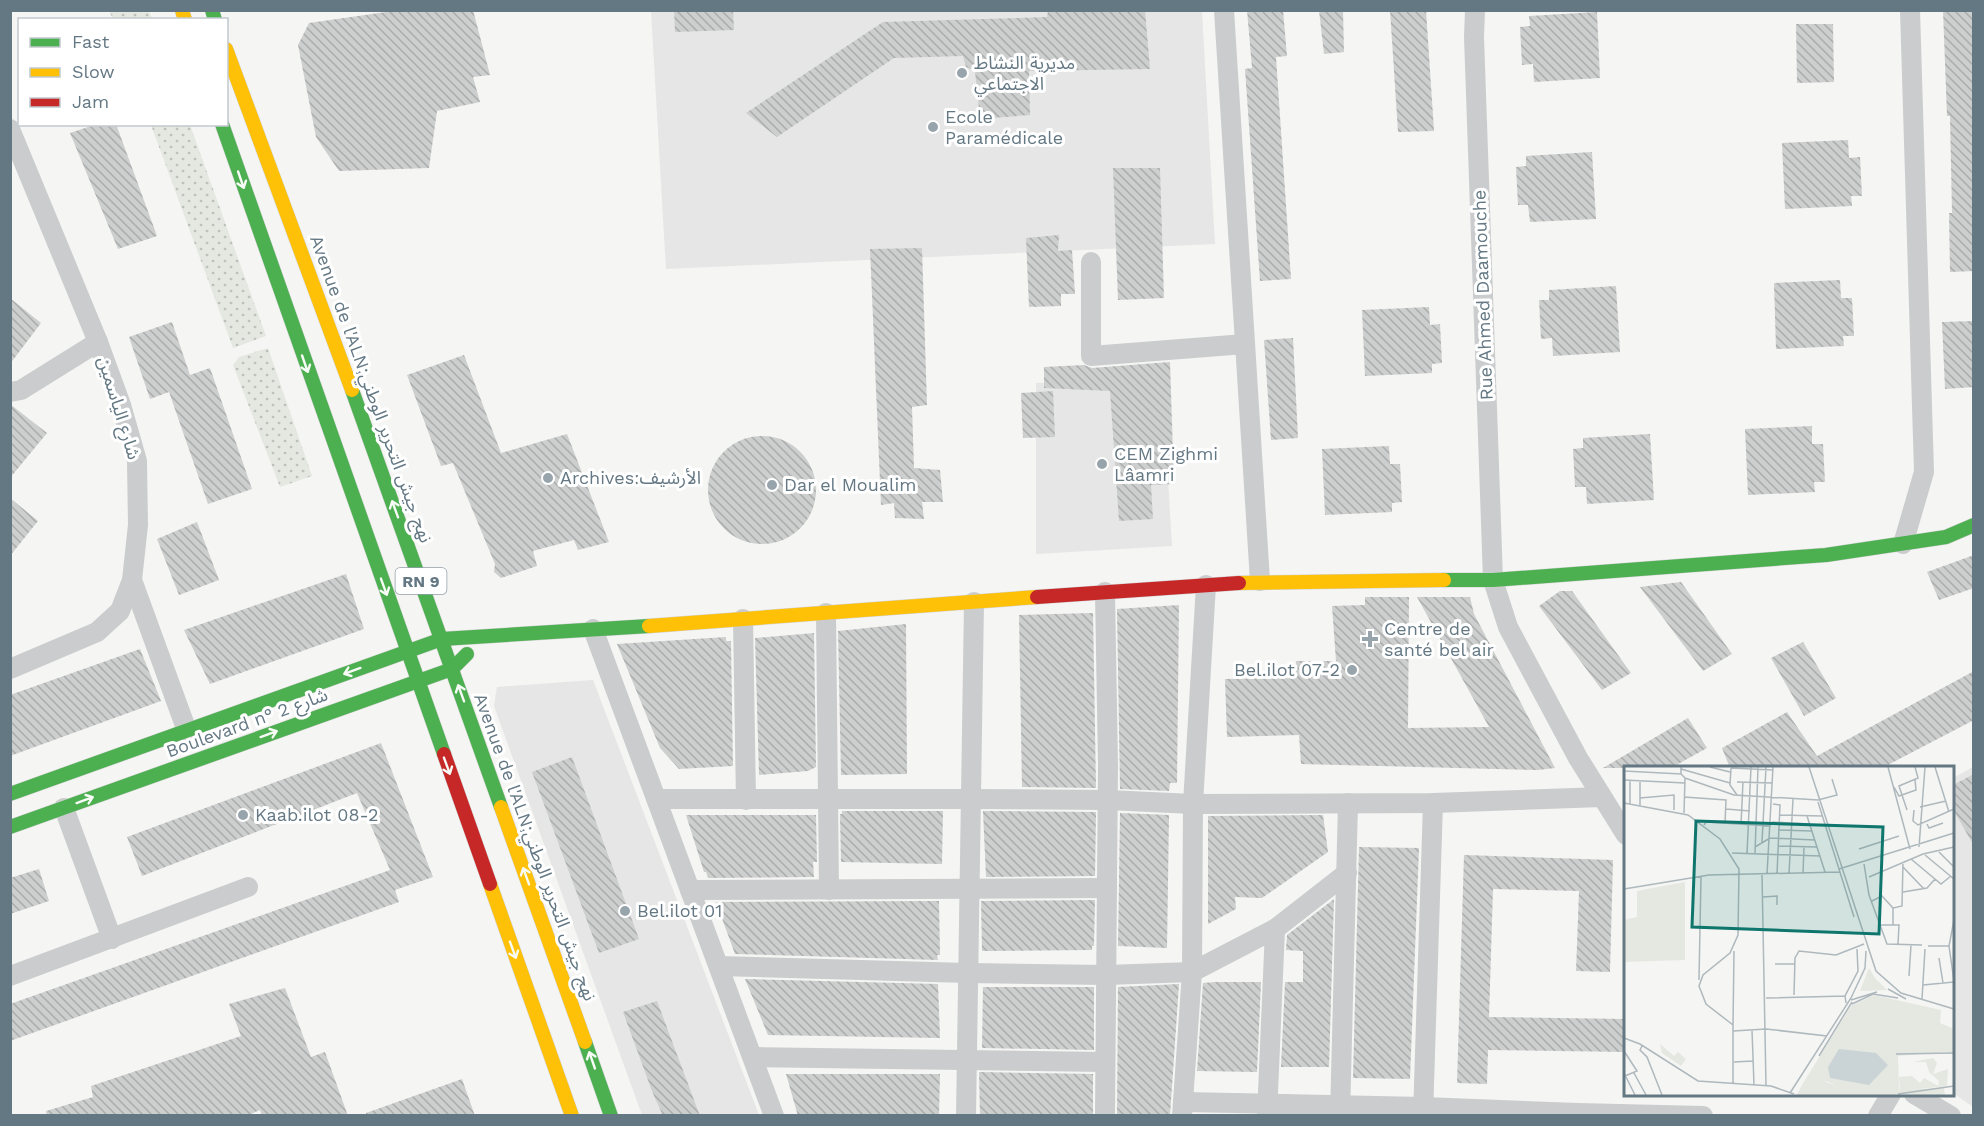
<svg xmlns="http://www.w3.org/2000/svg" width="1984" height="1126" viewBox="0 0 1984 1126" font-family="'Work Sans','Noto Sans Arabic',sans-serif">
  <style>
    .built { fill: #e5e6e5 }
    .grass { fill: url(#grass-dots) }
    .building { fill: url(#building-back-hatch) }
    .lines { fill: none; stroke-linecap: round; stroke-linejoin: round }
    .fast-casing { stroke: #d2d3d4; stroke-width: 15 }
    .slow-casing { stroke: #d2d3d4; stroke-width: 15 }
    .jam-casing { stroke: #d2d3d4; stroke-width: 15 }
    .street { stroke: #cacccd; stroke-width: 20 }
    .fast { stroke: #4caf50; stroke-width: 14 }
    .slow { stroke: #ffc107; stroke-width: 14 }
    .jam { stroke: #c62828; stroke-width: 14 }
    .oneway { stroke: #f6fbf6 }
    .poi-dot { fill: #97a4ab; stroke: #fff; stroke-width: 2 }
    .labels { text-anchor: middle; stroke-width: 6; stroke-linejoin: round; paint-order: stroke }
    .shield { fill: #fff; stroke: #92a0a9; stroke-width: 1.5 }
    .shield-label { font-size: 16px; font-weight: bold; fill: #647884 }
    .poi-label { font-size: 18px; fill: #647884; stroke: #fff; text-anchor: start }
    .street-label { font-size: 18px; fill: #647884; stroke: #fff }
    .inset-road { fill: none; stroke: #aeb8bd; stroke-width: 1.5 }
    .view { fill: #0f766e; fill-opacity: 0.15; stroke: #0f766e; stroke-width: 3 }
    .inset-edge { fill: none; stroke: #647884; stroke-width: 3 }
  </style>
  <defs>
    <pattern id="grass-dots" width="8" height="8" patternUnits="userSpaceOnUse" patternTransform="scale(1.5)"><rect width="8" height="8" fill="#e4e8e1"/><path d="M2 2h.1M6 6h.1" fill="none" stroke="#bcc1bc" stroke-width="1.8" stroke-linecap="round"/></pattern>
    <pattern id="building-back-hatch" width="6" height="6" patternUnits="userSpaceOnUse" patternTransform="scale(1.5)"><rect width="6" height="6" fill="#cdcece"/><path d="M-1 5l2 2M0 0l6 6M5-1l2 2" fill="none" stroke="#aaacad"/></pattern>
  </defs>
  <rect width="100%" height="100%" fill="#f5f5f3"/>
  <g class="built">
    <polygon points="651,11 1202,11 1215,244 666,269"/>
    <polygon points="1162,380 1172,546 1036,554 1036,383"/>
    <polygon points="593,680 759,1115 642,1115 494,706 497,687"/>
    <polygon points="1973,767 1973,1107 1953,1093 1953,778"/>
  </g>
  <g class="grass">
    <polygon points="109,11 149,11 152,19 113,19"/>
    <polygon points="151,125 190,125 266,336 233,348"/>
    <polygon points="268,348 312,476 280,487 233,365 239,357"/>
  </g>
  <g class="building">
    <polygon points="400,10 473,10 490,75 473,77 480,102 437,111 429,168 339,171 316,137 298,45 309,23"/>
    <polygon points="674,10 733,10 734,30 675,32"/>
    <polygon points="1048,10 1145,10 1150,69 1029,71 1030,115 980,119 975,71 966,67 963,56 894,58 777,137 746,113 883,22 1047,17"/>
    <polygon points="1247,10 1283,10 1287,56 1276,57 1291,279 1260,281 1245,69 1252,68"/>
    <polygon points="1319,10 1343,10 1344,52 1324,54"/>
    <polygon points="1390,10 1426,10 1434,131 1398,132"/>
    <polygon points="1943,10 1974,10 1974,271 1950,272 1949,213 1952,213 1950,116 1947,116"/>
    <polygon points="1597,12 1600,78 1534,82 1533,64 1522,65 1520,27 1530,26 1529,16"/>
    <polygon points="1796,24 1833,24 1834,82 1797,83"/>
    <polygon points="97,124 116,124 157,236 118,249 70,133"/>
    <polygon points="1848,140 1849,158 1860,157 1862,196 1851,196 1852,206 1785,209 1782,143"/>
    <polygon points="1592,152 1596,219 1530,222 1528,205 1518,205 1516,167 1526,166 1526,156"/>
    <polygon points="1113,168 1160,168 1164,298 1118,300"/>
    <polygon points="1059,235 1058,251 1072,250 1075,294 1061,294 1061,306 1029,307 1026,238"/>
    <polygon points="922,248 927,405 912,407 914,468 940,470 943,502 922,502 924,519 895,518 894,503 881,505 870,249"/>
    <polygon points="1840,280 1841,298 1852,298 1854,336 1843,336 1844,346 1776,349 1774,283"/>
    <polygon points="1616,286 1620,352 1553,356 1552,338 1541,339 1539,300 1549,300 1549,290"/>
    <polygon points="10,298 41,323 10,364"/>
    <polygon points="1429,307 1430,325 1440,324 1442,363 1432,364 1432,373 1365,376 1362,310"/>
    <polygon points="1974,321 1974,387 1945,389 1942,322"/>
    <polygon points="172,322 190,375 210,368 252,489 208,504 169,392 150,399 129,337"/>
    <polygon points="1293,338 1298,438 1271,440 1264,340"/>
    <polygon points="464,355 501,453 567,434 609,542 578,550 574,540 533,551 537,566 501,578 494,572 495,564 453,463 441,466 407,375"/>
    <polygon points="1170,362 1174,484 1151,485 1153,519 1119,521 1110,391 1044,388 1044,367 1084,365 1092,368"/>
    <polygon points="1053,391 1055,437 1023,438 1021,393"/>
    <polygon points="10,404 47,433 10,478"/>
    <polygon points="1812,426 1812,444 1823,444 1825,482 1814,482 1815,492 1748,495 1745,429"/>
    <polygon points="1650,434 1654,500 1587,504 1586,487 1575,487 1573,449 1583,448 1583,438"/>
    <circle cx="762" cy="490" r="54"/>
    <polygon points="1389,446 1390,464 1400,464 1402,502 1392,503 1392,512 1325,515 1322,449"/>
    <polygon points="10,498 38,521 10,556"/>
    <polygon points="197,522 219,580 179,595 157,539"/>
    <polygon points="1974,555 1974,588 1939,600 1927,572"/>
    <polygon points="346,574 364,629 210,684 184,630"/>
    <polygon points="1681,582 1732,654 1703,671 1640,587"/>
    <polygon points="1560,591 1572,591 1631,673 1602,690 1539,606"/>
    <polygon points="1365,597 1409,597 1408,728 1489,727 1417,597 1470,597 1474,614 1555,768 1538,770 1301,764 1299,735 1227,737 1225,679 1296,678 1296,661 1336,661 1332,606 1365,605"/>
    <polygon points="1179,605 1177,783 1170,783 1169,791 1120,789 1117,609"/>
    <polygon points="1093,613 1096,788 1022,787 1019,615"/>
    <polygon points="906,624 907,774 841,775 838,631"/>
    <polygon points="814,633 816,767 808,771 759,775 755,638"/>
    <polygon points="726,637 726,641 731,641 733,766 679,769 660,748 617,644"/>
    <polygon points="1803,642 1836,698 1804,716 1771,658"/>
    <polygon points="140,649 161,701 10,756 10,695"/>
    <polygon points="1974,671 1974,720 1882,768 1730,768 1722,748 1787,712 1817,756"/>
    <polygon points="1688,718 1707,748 1671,768 1603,768"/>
    <polygon points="381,743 433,877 395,890 399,902 10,1041 10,1004 390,870 357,793 142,876 127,837"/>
    <polygon points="572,757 639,939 599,953 532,772"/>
    <polygon points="1974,774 1974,846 1953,809 1953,785"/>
    <polygon points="842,811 943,811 942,864 841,862 840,814 842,814"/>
    <polygon points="983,811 1096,812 1095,876 986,877"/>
    <polygon points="1120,813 1169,815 1167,948 1118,946"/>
    <polygon points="686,815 816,815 817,862 813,862 814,877 708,878 706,872 704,872"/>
    <polygon points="1323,815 1328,852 1262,898 1235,897 1236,909 1208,924 1208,816"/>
    <polygon points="1359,847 1419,848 1410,1079 1353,1078"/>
    <polygon points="1464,855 1613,860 1610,972 1576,971 1579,891 1493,889 1489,1017 1626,1019 1626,1052 1488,1050 1487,1084 1457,1083"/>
    <polygon points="39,869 49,901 10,914 10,878"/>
    <polygon points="1334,899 1329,1067 1281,1067 1285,982 1303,982 1303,951 1286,950 1287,935"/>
    <polygon points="1095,900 1094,946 1092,946 1092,950 982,951 981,901"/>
    <polygon points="939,901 940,955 937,955 938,960 735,954 716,902"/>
    <polygon points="745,979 938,984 940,1038 768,1035"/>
    <polygon points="1215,982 1261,982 1257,1072 1197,1071 1203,983"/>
    <polygon points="1179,984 1170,1116 1117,1116 1118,987"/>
    <polygon points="983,987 1094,987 1094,1050 982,1048"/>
    <polygon points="285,988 311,1057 325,1052 348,1116 262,1116 260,1110 246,1116 47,1116 46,1111 93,1097 91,1086 241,1036 229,1004"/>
    <polygon points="657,1001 700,1116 663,1116 652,1091 623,1012"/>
    <polygon points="979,1072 1093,1074 1093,1116 980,1116"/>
    <polygon points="786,1074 940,1074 939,1116 798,1116"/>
    <polygon points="462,1079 475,1116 366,1116 366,1113"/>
  </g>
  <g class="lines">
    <g class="fast-casing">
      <g id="fast">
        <polyline points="212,10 215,20"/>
        <polyline points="222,124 444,754"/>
        <polyline points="352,390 501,807"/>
        <polyline points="1444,580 1493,580 1826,555 1946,537 1974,525"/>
        <polyline points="10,794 442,639 649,626"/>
        <polyline points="10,827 452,669 467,654"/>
        <polyline points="585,1042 611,1116"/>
      </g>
    </g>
    <g class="slow-casing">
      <g id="slow">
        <polyline points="182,10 185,20"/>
        <polyline points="226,49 352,390"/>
        <polyline points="1239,583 1444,580"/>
        <polyline points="649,626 1037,597"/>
        <polyline points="501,807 585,1042"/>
        <polyline points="490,884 572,1116"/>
      </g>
    </g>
    <g class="jam-casing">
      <g id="jam">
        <polyline points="1037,597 1239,583"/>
        <polyline points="444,754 490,884"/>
      </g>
    </g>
    <g class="street">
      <polyline points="1224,10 1260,581"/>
      <polyline points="1475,10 1474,37 1493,580 1508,627 1578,758 1626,835"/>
      <polyline points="10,129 98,342 121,405 137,461 138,525 132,580 187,731"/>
      <polyline points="1091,262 1091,356 1245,344"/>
      <polyline points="10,392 21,390 98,342"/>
      <polyline points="1903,544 1924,472 1910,10"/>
      <polyline points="826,613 829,890"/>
      <polyline points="743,619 746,800"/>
      <polyline points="593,629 774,1116"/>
      <polyline points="10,669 97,632 120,611 132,580"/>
      <polyline points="657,799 971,799 1108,800 1193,804 1433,803 1602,797"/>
      <polyline points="64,808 112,939"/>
      <polyline points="690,890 1107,888"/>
      <polyline points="719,966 968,973 1106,975 1192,972 1275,929 1347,873"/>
      <polyline points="10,976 248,887"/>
      <polyline points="753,1057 1105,1062"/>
      <polyline points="1914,1094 1951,1116"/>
      <polyline points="1183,1102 1424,1107 1577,1113 1703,1116"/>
      <polyline points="966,1116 974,602"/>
      <polyline points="1105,1116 1108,765 1105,592"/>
      <polyline points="1182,1116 1192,972 1193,804 1206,585"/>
      <polyline points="1267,1116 1275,929"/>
      <polyline points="1340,1116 1348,803"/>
      <polyline points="1423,1116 1433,803"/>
      <polyline points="1878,1116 1891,1094"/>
    </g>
    <use href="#fast" class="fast"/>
    <use href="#slow" class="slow"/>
    <use href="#jam" class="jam"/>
  </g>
  <defs><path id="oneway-shaft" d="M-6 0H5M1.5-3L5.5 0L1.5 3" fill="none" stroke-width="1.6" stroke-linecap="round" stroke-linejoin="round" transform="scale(1.5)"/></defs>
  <g class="oneway">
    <use href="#oneway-shaft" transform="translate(241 180) rotate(71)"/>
    <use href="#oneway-shaft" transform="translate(305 364) rotate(71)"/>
    <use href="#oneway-shaft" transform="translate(395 509) rotate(-110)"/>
    <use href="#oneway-shaft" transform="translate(384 587) rotate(70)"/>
    <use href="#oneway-shaft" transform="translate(352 671) rotate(160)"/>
    <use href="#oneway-shaft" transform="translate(461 693) rotate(-110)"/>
    <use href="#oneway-shaft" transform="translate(269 734) rotate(-20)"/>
    <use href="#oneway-shaft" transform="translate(447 766) rotate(70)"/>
    <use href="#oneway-shaft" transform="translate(85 800) rotate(-20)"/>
    <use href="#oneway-shaft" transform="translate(526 876) rotate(-110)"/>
    <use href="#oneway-shaft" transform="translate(513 950) rotate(70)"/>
    <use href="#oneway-shaft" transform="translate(592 1060) rotate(-109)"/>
  </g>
  <g class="poi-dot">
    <circle cx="962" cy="73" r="6"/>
    <circle cx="933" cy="127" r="6"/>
    <circle cx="1102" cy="464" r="6"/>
    <circle cx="548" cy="478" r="6"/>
    <circle cx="772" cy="485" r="6"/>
    <path d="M1367 630h6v6h6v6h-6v6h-6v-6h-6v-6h6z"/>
    <circle cx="1352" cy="670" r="6"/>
    <circle cx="243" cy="815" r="6"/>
    <circle cx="625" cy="911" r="6"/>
  </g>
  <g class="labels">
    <rect class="shield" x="395.5" y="568" width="51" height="26" rx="4.5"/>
    <g class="shield-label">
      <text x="421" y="587">RN 9</text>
    </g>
    <g class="poi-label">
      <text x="974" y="69">مديرية النشاط<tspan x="974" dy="21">الاجتماعي</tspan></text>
      <text x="945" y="123">Ecole<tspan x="945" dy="21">Paramédicale</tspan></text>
      <text x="1114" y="460">CEM Zighmi<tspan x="1114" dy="21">Lâamri</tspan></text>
      <text x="560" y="484">Archives:الأرشيف</text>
      <text x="784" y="491">Dar el Moualim</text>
      <text x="1384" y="635">Centre de<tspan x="1384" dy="21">santé bel air</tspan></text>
      <text x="1340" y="676" text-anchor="end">Bel.ilot 07-2</text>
      <text x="255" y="821">Kaab.ilot 08-2</text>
      <text x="637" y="917">Bel.ilot 01</text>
    </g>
    <g class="street-label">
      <text transform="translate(1483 295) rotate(-92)" y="6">Rue Ahmed Daamouche</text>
      <text transform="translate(371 389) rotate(70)" y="6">Avenue de l'ALN;نهج جيش التحرير الوطني</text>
      <text transform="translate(119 408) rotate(73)" y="6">شارع الياسمين</text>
      <text transform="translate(247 723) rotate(-20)" y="6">Boulevard n° شارع 2</text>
      <text transform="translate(535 847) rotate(70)" y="6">Avenue de l'ALN;نهج جيش التحرير الوطني</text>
    </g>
  </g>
  <g transform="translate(1624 766)">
    <rect width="330" height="330" fill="#f5f5f3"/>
    <path d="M200 315 212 320 208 329H173L178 319Z" fill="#e4e8e1"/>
    <path d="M61 116V194L0 196V154L13 151V125ZM309 292 313 297 309 308 324 303 323 320 276 325 275 311 288 310 296 317 300 312 314 320 315 315 305 306 302 296H289Z" fill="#e4e8e1"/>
    <path d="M245 202 251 212 263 224 236 225ZM250 229 317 244 316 257 330 263V289L322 286 274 290 275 324 320 322 321 329H208L212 320 203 315 178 319 227 240Z" fill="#e4e8e1"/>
    <path d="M36 278 50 290 54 286 62 293 57 300 38 287Z" fill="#e4e8e1"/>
    <path d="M215 283 252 287 264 299 245 319 206 312 204 301Z" fill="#cad4d6"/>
    <path class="inset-road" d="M86 1 106 6M185 1 252 205 277 227 330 243M264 1 286 83M311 1 325 46M107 2 149 4M107 2 106 19 113 29M57 3 106 17M0 5 57 8V1M57 8 61 12 60 47M61 12 110 29 194 34 213 29 208 13M0 14 61 17M113 16 148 17M270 21 275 30 292 24 291 14M60 31 102 34 101 57M16 32 50 29V44M194 36 230 151M0 37 64 49 96 73 115 103 114 169 106 187 79 209 75 220 82 238 109 259V318M6 38V15M149 38 156 39 153 108M16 41V16M296 41 322 35M102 43 126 45M283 44 275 20 294 12 291 1M290 44 289 55 294 59 330 43M155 49 198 50M183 50 201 106M148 56 185 58M117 58 119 16M303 58 305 62 319 57M80 59 82 56 147 60M154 64 188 65M138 76 142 1M154 80 193 81M131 81 146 72 191 74M295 81 301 1M235 83 275 70M315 86 330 101M108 87 196 90M123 87 127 1M131 87 134 1M301 89 330 113M287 93 317 118 327 110M240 98 245 129 263 178 298 179M279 101 300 123M215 103 330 67M179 107 180 81M143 108 149 1M165 108 169 33M138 109 142 320M245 111 299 88 330 81M0 123 85 109 216 106M279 126 303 122 311 113M139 131 153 130V139M248 135 258 130 269 142M330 154 325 180 330 215M256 159H269V142L278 140 279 96M269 159H275L274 178M304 180H325M315 192 319 217M151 198H171M285 210 287 179M75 214 77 110M299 219 330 216M264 223 282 233M170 229 171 192 175 185 212 189 240 178M142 232 221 230M298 233 301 183M227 234 253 226M222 237 221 230 234 205 233 183M228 238 249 228 274 232M109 259 110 185M128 264 130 319M109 265 142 263 203 270M0 272 16 278 74 315 147 320 170 328M18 280 16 284 23 291 38 329M0 285 13 305 1 310M272 288 330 287M195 290 228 236M110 296 129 295M0 307 11 329M10 307 22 329M166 327 227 232 241 202 242 185M274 328 330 320"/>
    <path class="view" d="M72 55 259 61 255 168 68 161Z"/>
    <rect width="330" height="330" class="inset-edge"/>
  </g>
  <rect width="1984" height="1126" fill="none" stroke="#647884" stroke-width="24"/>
  <rect x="18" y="18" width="210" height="108" fill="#ffffff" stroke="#c1c9ce" stroke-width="1.5"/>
  <rect x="30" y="38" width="30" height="9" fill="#4caf50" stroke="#c1c9ce" stroke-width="1.5"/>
  <text x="72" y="48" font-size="18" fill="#647884">Fast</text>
  <rect x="30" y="68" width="30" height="9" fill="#ffc107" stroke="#c1c9ce" stroke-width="1.5"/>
  <text x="72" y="78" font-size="18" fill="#647884">Slow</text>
  <rect x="30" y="98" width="30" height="9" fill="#c62828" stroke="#c1c9ce" stroke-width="1.5"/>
  <text x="72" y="108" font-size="18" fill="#647884">Jam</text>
</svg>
